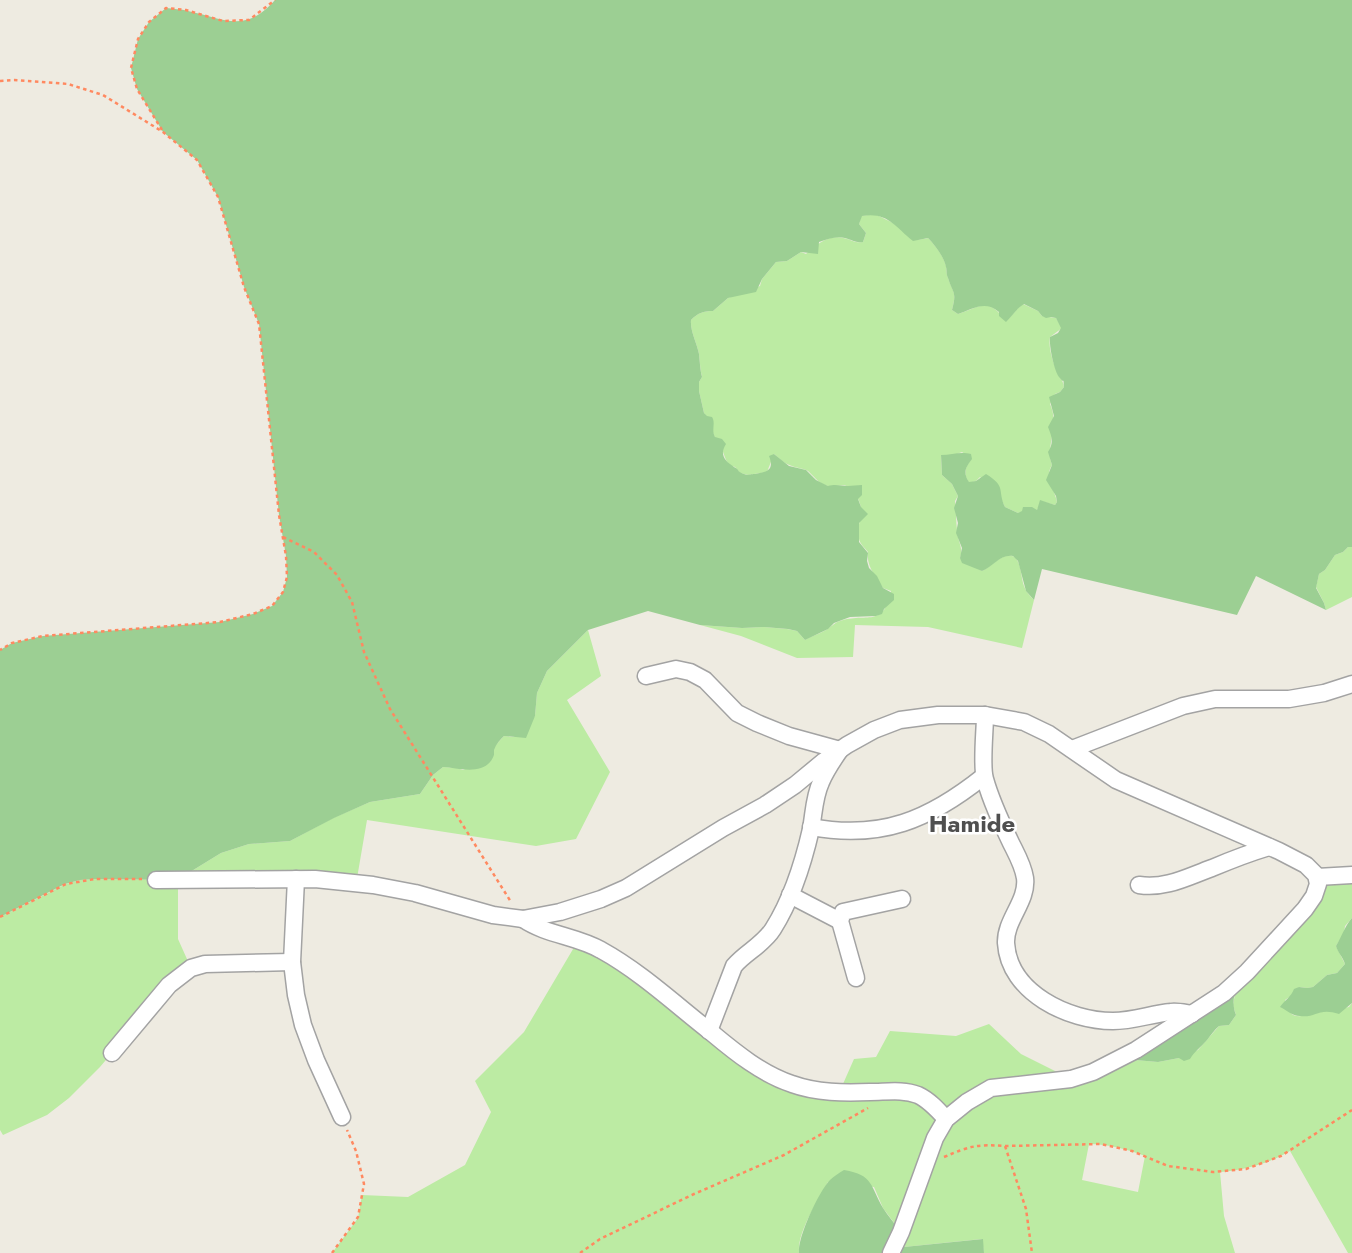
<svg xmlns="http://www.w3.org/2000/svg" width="1352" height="1253" viewBox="0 0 1352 1253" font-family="Jost,sans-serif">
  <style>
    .grass { fill: #bceba3; fill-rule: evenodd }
    .forest { fill: #9ccf93 }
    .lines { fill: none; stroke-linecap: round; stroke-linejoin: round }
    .minor-casing { stroke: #a3a3a3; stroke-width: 19 }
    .path { stroke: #ff8960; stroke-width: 2.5; stroke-dasharray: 3.5 3.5; stroke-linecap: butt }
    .minor { stroke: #fff; stroke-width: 16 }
    .labels { text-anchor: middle; stroke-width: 5; stroke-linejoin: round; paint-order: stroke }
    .quarter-label { font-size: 24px; font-weight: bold; fill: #4f4f4f; stroke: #fff }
  </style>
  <rect width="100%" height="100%" fill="#eeebe1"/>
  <g class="grass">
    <path d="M875 214C882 218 891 221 897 226 909 234 911 243 928 238 935 245 944 257 946 266 947 270 946 274 948 278 953 293 957 291 952 310L958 314C982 306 988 297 1006 321 1012 316 1017 308 1023 304L1038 311 1042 316 1056 318 1062 328 1050 337C1048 348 1053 362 1057 372 1059 378 1063 379 1064 387L1060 392 1055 394 1050 404C1060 425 1045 446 1052 465 1043 479 1055 489 1057 502L1055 505 1041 501 1037 510 1018 513 1005 507 1001 499 980 477 976 481 969 483C963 473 965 468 971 459L962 452 954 455 941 456 942 475 952 484 958 496 955 501C956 511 956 520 957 530 957 541 964 547 960 558L982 571C991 567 997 558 1006 556 1022 552 1020 576 1024 586 1026 592 1030 596 1034 600L1022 648 928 627 855 625 853 657 797 658 741 636 700 625 742 628 764 627 787 629 797 631 805 640C812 636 819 634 826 630 831 627 834 623 840 621 867 612 883 629 891 591L883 588C876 577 866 566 868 552 865 548 860 544 859 539 855 523 867 514 857 497 845 476 839 491 825 485 817 482 814 476 808 471 803 468 797 468 792 466 785 464 780 459 774 454L767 472 748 475 740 473 735 467 729 465 726 460 723 452 722 440 715 438 713 433V427L704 413 699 391V382L702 377C700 369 700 362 699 354 697 343 690 331 691 320 698 313 703 311 713 311L728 298 760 286 762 279 776 262 787 261 801 252 806 254C818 243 830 233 847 239 854 241 855 243 863 242L866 233 859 224 861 216Z"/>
    <polygon points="1348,547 1352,547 1352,597 1326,610 1324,603 1316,587 1319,574 1325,570 1335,555 1343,552"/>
    <polygon points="588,630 601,676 567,700 610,772 576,839 536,846 367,820 356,884 178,880 178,939 191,968 169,985 100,1067 69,1098 47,1115 3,1135 0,1130 0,917 66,884 80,880 95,879 177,880 221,853 249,844 290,841 333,818 370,802 420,794 433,775 443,767 457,768 463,770 494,755 494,747 504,736 514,737 535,716 537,693 547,671"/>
    <path d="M1352 875V918L1345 926 1344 933 1336 946 1345 964 1337 973 1327 975 1313 987 1307 988 1299 987 1291 996 1285 1000C1289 1024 1304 1015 1321 1012 1330 1009 1340 1009 1349 1007L1352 1003V1253H1348L1290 1151C1268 1164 1244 1170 1220 1172L1224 1216 1235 1253H984L982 1239 894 1248 901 1232 883 1208 874 1187 828 1182C818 1201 797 1232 799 1253H332L358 1218 362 1195 408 1197 465 1165 491 1112 475 1081 524 1032 579 939 769 1075 839 1093 854 1059 876 1057 890 1031 956 1036 989 1024 1021 1054 1071 1079 1135 1060 1158 1062 1179 1058 1198 1050 1219 1026 1229 1025 1236 1015 1233 1005 1235 994 1247 972 1318 884ZM1089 1144C1108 1144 1127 1149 1145 1156L1138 1192 1082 1180Z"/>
  </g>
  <g class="forest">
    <path d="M275 0H1352V547H1348L1343 552 1335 555 1325 570 1319 574 1316 588 1324 603 1326 610 1256 576 1237 615 1042 569 1034 600 1026 591 1018 561 1013 556C1000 554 993 567 982 571L962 563 960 558 962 548 956 533 958 523 954 508 958 496 952 484 942 475 941 455C952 455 960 451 971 454L972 459C965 468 963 473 969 482L976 481 986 474C1007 487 997 490 1005 507L1018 513 1022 511 1023 507H1032L1037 510 1040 500 1055 505 1057 502 1056 496 1046 480 1052 465 1048 452C1054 443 1052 437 1048 427L1054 416 1049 397 1060 392 1064 387C1063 376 1065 385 1059 377 1054 370 1049 346 1050 337L1058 333 1061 328 1056 318 1051 317 1046 318 1042 316 1038 311 1024 304C1017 308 1012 316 1006 322L999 316V312C985 300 973 309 958 314L952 310C957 291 953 294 948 278 946 274 947 270 946 267 944 257 935 245 928 238L913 241C894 226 888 212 862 216L859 224 866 233 863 242C855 243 853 240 845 238 836 236 828 239 819 242L818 254 801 252 787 261 776 262 762 279 756 292 728 298 713 311C703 311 698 313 691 320 690 331 697 343 699 354 700 363 700 369 702 377L699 382V391L704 413 707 416 712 417C716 423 711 430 715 437L722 439 726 444C719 455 725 461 734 467 741 471 736 471 744 474 750 476 748 474 755 474 766 472 775 471 769 456L774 454 789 466 806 470 816 480 828 486C836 484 840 486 848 486 852 486 857 485 862 485V495L858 499 861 507 868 514 859 523V542L868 553 867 561 869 568 877 576 883 588 894 594V600L884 609 882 614 876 616 850 617 834 623 828 629 805 640 797 631 788 629 764 627 742 628 700 625 648 611 588 630 547 671 537 693 535 716 526 738 504 736C500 740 496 744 494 750 494 751 494 754 494 755 486 777 459 768 443 767L433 775 420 794 370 802 334 818 290 841 249 844 221 853 177 880 95 879 80 880 65 884 0 917V650L12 643 43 636 220 622 253 614 272 606 283 592 287 577 286 556 279 515 259 324 244 287 218 197 197 160 163 132 137 89 131 68 138 39 149 22 166 8C173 9 181 9 188 11 225 19 245 34 275 0Z"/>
    <path d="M1352 918V1003L1339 1014C1319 1007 1316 1018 1300 1016 1292 1016 1287 1010 1280 1007 1285 1000 1291 997 1294 989L1299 987 1307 988 1313 987 1327 975 1337 973 1345 964C1343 957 1338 953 1336 946 1342 936 1345 926 1352 918Z"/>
    <path d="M1247 972C1238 989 1229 996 1236 1015L1229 1025 1219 1026C1214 1030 1211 1035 1207 1040 1201 1047 1194 1052 1190 1059L1184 1061 1179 1058 1158 1062 1135 1060 1093 1072Z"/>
    <path d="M844 1170C874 1175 870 1186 883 1208 888 1216 895 1224 901 1232L894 1248 983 1239 984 1253H799C797 1238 819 1191 830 1180 834 1176 839 1173 844 1170Z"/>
  </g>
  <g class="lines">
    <g class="minor-casing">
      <g id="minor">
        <path d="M646 676 676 669 690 672 705 680 737 713 757 723 789 736 840 750C833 760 826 770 821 782 814 797 814 813 811 829 803 864 792 899 773 929 763 945 746 952 734 966L709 1031"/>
        <path d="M985 715C985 731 981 766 985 779 991 801 1001 822 1011 843 1017 855 1023 865 1025 878 1028 901 1005 920 1006 943 1009 993 1069 1021 1113 1021 1133 1021 1151 1014 1171 1012 1177 1011 1185 1013 1192 1014"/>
        <polyline points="1072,749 1183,706 1215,699 1289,699 1324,693 1352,684"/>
        <path d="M811 827C881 840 929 820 984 776"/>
        <polyline points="1317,877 1352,875"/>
        <polyline points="296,879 292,962 296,995 303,1025 316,1060 342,1117"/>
        <polyline points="156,880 315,879 373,885 415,893 493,915 523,919 560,912 601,899 626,888 723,828 765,805 795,785 824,761 847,745 874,730 900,720 938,715 985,715 1024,722 1049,734 1116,780 1279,851 1306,865 1316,875 1318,884 1314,896 1305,909 1247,972 1224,993 1136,1050 1093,1072 1071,1079 991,1088 967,1102 946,1119 935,1138 901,1232 891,1253"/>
        <path d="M1139 885C1166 889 1187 877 1212 868 1231 860 1249 853 1269 847"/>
        <polyline points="790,895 840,921"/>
        <path d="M523 919C546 935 577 936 601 950 641 972 676 1005 712 1033 736 1053 762 1074 792 1084 817 1093 844 1093 870 1092 886 1092 903 1089 918 1095 929 1100 938 1110 946 1119"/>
        <polyline points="856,978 840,921 843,912 902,899"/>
        <polyline points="112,1053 169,985 191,968 205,964 292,962"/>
      </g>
    </g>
    <g class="path">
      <polyline points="0,81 14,80 68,84 103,95 163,132 197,160 218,197 244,287 259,324 279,515 286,556 287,577 283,592 272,606 253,614 220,622 43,636 12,643 0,650"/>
      <polyline points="162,130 137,89 131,68 138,39 149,22 166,8 186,10 223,21 249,20 275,0"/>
      <polyline points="283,537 314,552 337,575 352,602 364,652 390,709 511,902"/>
      <polyline points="0,917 66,884 95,879 142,879"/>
      <polyline points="1005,1146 1101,1144 1132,1151 1168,1166 1213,1172 1246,1169 1281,1156 1352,1110"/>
      <path d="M944 1157C970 1146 977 1144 1005 1146L1026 1209 1032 1253"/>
      <polyline points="332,1253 358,1217 364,1184 356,1151 347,1130"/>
      <polyline points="580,1253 600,1239 694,1194 784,1155 868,1108"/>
    </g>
    <use href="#minor" class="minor"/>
  </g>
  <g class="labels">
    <g class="quarter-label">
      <text x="972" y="832">Hamide</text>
    </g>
  </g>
</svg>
